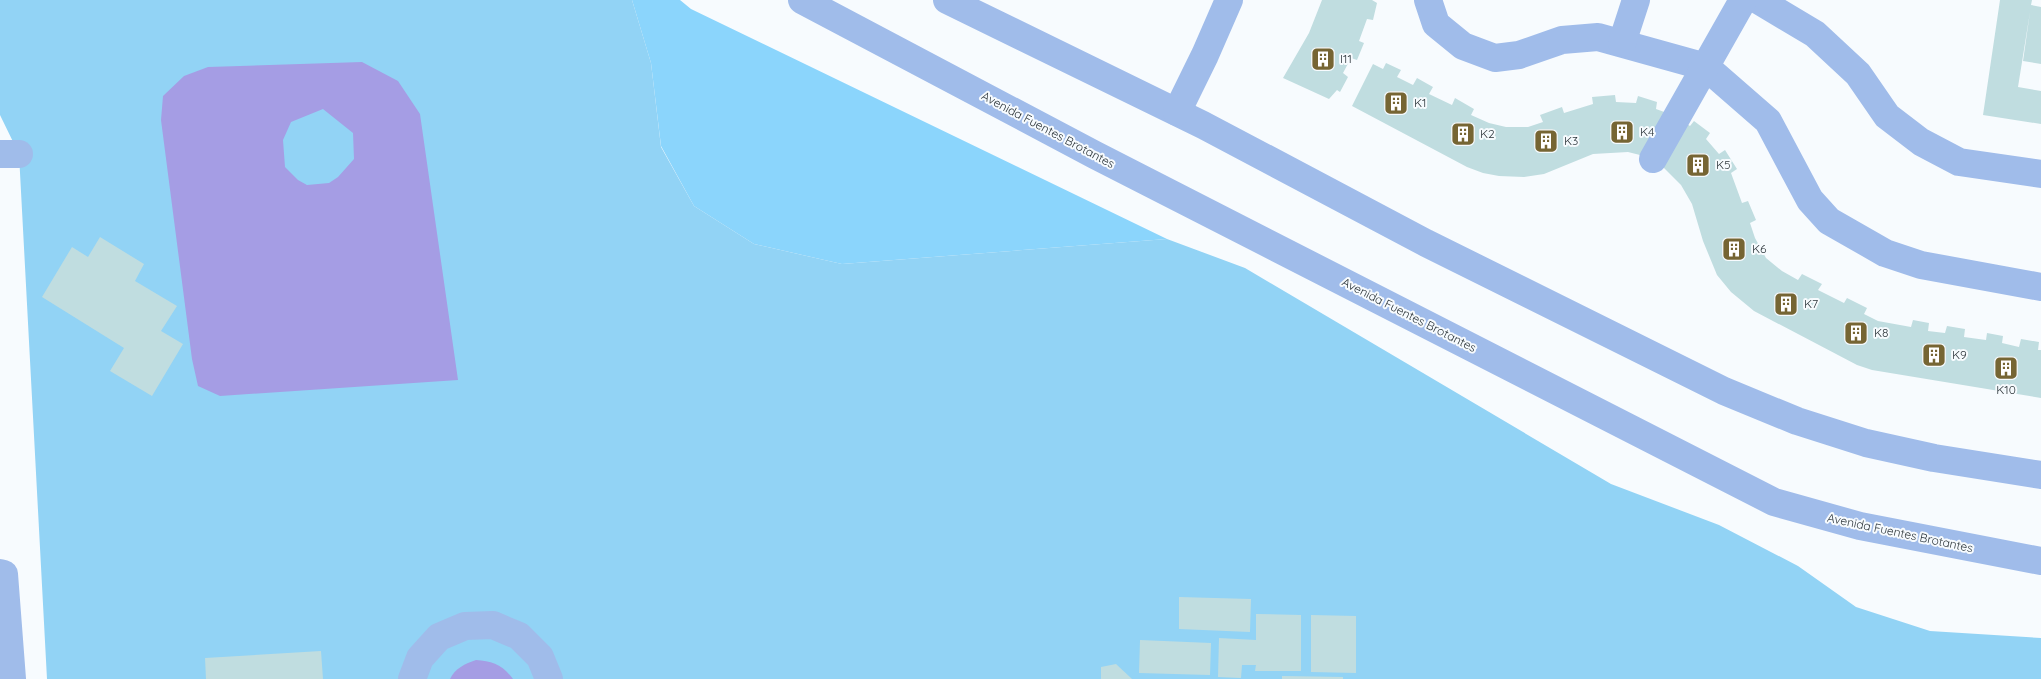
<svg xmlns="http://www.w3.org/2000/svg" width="2041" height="679" viewBox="0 0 2041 679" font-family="Quicksand,sans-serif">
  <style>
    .green { fill: #8bd5fc }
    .forest { fill: #92d3f5 }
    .water { fill: #a59de4; fill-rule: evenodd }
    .building { fill: #c0dde0 }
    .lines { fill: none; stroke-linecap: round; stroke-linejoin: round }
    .minor { stroke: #a0bcea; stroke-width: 28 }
    .labels { text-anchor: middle; stroke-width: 4; stroke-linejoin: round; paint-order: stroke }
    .poi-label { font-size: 12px; fill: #2c353a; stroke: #f7fbfe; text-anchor: start }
    .street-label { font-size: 12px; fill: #2c353a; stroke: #f7fbfe }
  </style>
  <rect width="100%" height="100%" fill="#f7fbfe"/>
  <polygon class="green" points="632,0 680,0 691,9 1167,239 842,264 754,244 694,206 661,146 651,63"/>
  <polygon class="forest" points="0,0 632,0 651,63 661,147 694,206 754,244 842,264 1167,239 1245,268 1611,484 1719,525 1798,566 1856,607 1930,631 2041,638 2041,679 47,679 19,154 0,115"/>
  <g class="water">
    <path d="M362 62 398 81 420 114 458 380 220 396 198 386 192 359 161 120 163 96 184 76 208 67ZM323 109 353 133 354 159 338 177 329 183 307 185 298 180 285 167 283 140 291 122Z"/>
    <path d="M476 660C492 661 503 665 513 679H450C455 668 465 664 476 660Z"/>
  </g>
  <g class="building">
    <polygon points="1322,0 1372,0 1377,3 1373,20 1367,19 1359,41 1364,43 1357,60 1351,58 1343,73 1348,77 1340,92 1337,90 1329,99 1283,78 1309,33"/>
    <polygon points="2000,0 2032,0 2031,5 2041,7 2041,64 2023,61 2030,12 2018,87 2041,91 2041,124 1983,115"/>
    <polygon points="1386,63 1401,70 1397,77 1413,85 1417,78 1433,87 1429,94 1452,105 1455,98 1474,109 1471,115 1489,123 1506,127 1528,127 1543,122 1540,115 1562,107 1564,113 1593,104 1592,97 1615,95 1616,102 1636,103 1638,96 1657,102 1656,109 1667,113 1648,157 1628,152 1593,154 1544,174 1524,177 1499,176 1483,173 1467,167 1352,106 1373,64 1383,69"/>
    <polygon points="1680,119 1690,126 1694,121 1710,133 1706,139 1719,154 1725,150 1737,169 1731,173 1742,203 1748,201 1756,220 1750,223 1755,238 1766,258 1782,271 1798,280 1802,274 1822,284 1818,290 1844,303 1847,298 1867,308 1864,314 1878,321 1911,327 1913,320 1929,323 1928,331 1945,333 1947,326 1965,329 1964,337 1986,340 1987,333 2003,336 2002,343 2019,347 2021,339 2039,342 2038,350 2041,350 2041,398 1872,370 1857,365 1754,311 1731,292 1717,275 1703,241 1692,204 1681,185 1657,161"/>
    <polygon points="100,237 144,264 135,281 177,306 161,331 183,344 152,396 110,371 124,348 42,297 72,247 88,257"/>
    <polygon points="1179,597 1251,599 1250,632 1179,629"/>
    <polygon points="1256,614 1301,615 1301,671 1255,671 1256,665 1242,665 1241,678 1218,677 1219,638 1256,640"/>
    <polygon points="1311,615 1356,616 1356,673 1311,672"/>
    <polygon points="1140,640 1211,643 1210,675 1139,673"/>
    <polygon points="321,651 323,679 206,679 205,658"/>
    <polygon points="1116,664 1132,679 1101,679 1101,667"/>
    <polygon points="1282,676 1343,677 1343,679 1282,679"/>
  </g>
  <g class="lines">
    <g class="minor">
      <polyline points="802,0 1095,155 1774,502 1860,526 2041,561"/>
      <polyline points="947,0 1203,125 1426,243 1724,391 1797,421 1866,443 1934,458 2041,475"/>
      <polyline points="1428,0 1436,24 1463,46 1495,58 1519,55 1562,40 1598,37 1706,67 1768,121 1810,200 1829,221 1885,253 1921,265 2041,287"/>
      <polyline points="1758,0 1815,34 1858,74 1887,116 1921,142 1959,162 2041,174"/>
      <polyline points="1622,43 1636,0"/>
      <polyline points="1177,112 1205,55 1229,0"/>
      <polyline points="0,154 19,154"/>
      <polyline points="1653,159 1743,0"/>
      <polyline points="0,573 4,574 12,679"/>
      <polyline points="412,679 420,658 439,637 465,626 493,625 519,636 540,657 549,679"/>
    </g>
  </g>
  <defs>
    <g id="building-square" transform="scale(1.25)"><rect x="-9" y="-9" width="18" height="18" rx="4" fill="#766533" stroke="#f7fbfe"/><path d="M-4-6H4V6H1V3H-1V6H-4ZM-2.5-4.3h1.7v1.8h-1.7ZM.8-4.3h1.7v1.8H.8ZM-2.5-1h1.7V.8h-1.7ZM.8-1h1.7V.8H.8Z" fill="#fff"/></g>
  </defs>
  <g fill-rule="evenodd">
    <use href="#building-square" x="1323" y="59"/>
    <use href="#building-square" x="1396" y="103"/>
    <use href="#building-square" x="1622" y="132"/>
    <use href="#building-square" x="1463" y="134"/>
    <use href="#building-square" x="1546" y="141"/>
    <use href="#building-square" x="1698" y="165"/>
    <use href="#building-square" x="1734" y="249"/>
    <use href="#building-square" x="1786" y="304"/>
    <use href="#building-square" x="1856" y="333"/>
    <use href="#building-square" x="1934" y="355"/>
    <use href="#building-square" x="2006" y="368"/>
  </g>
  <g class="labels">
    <g class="poi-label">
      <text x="1340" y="63">I11</text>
      <text x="1414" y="107">K1</text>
      <text x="1640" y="136">K4</text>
      <text x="1480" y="138">K2</text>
      <text x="1564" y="145">K3</text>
      <text x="1716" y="169">K5</text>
      <text x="1752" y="253">K6</text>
      <text x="1804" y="308">K7</text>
      <text x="1874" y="337">K8</text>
      <text x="1952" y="359">K9</text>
      <text x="2006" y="394" text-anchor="middle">K10</text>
    </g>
    <g class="street-label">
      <text transform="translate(1048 130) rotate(28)" y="4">Avenida Fuentes Brotantes</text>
      <text transform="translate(1409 315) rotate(27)" y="4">Avenida Fuentes Brotantes</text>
      <text transform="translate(1900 533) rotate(12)" y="4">Avenida Fuentes Brotantes</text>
    </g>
  </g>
</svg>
